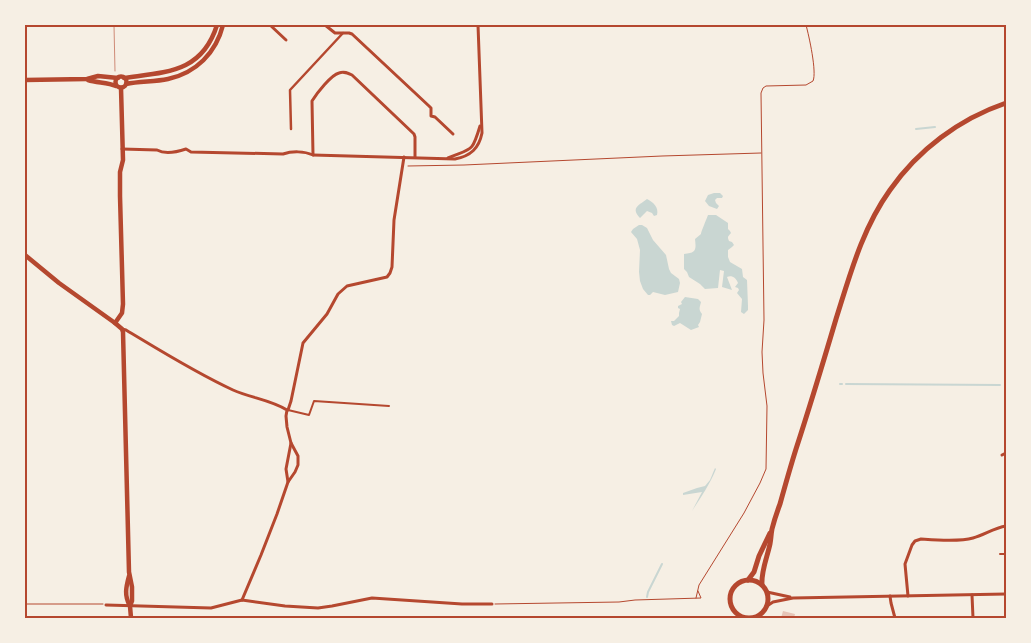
<svg xmlns="http://www.w3.org/2000/svg" width="1031" height="643" viewBox="0 0 1031 643" font-family="'Fira Sans',sans-serif">
  <style>
    .water { fill: #c9d6d2 }
    .lines { fill: none; stroke-linecap: round; stroke-linejoin: round }
    .stream { stroke: #c9d6d2; stroke-width: 2 }
    .building { fill: #e6c5b7 }
    .path { stroke: #b5482f; stroke-width: 1 }
    .service { stroke: #b5482f; stroke-width: 2 }
    .pedestrian { stroke: #b5482f; stroke-width: 2.5 }
    .minor { stroke: #b5482f; stroke-width: 3 }
    .secondary { stroke: #b5482f; stroke-width: 4.5 }
    .primary { stroke: #b5482f; stroke-width: 5 }
    .tram { stroke: #cf8b77; stroke-width: 1 }
    .neatline { fill: none; stroke: #b5482f; stroke-width: 2 }
  </style>
  <rect width="100%" height="100%" fill="#f6efe4"/>
  <g class="water">
    <polygon points="714,193 720,193 723,196 722,198 717,198 715,200 716,203 719,206 717,209 709,206 705,201 708,195"/>
    <path d="M647 199C653 202 659 207 657 215L654 216 652 213 647 211 640 218C630 207 640 205 647 199Z"/>
    <path d="M708 215H716L728 223V229L730 231 731 233C728 237 727 236 729 241L732 242 734 245 732 247 728 250V257L730 262 742 269 743 277 747 280 748 306V310L744 314 741 312 742 299 737 293 739 290 738 288 735 287 738 283C736 278 732 275 727 277L732 290 722 287 724 271 720 270 718 288 705 289 700 284 689 277 687 272 684 269V254C697 253 696 249 695 239L701 234C701 232 707 218 708 215Z"/>
    <polygon points="639,225 642,225 647,228 653,240 666,255 669,269 671,273 679,279 680,283 678,292 665,295 653,292 650,295 648,295 643,289 640,281 639,272 640,250 637,239 631,232 633,229"/>
    <path d="M685 297 698 299 701 302C700 307 698 309 702 314L700 322 698 325 699 327 691 330 680 323 674 326 672 325 671 321H674L679 316V313L680 309 678 308V306L682 304 681 302Z"/>
    <path d="M715 468 716 469C710 484 701 497 692 511L702 492 683 495V493L697 488 705 486 710 480Z"/>
  </g>
  <g class="lines">
    <g class="stream">
      <polyline points="916,129 935,127"/>
      <polyline points="840,384 842,384"/>
      <polyline points="846,384 1000,385"/>
      <polyline points="647,597 648,592 662,564"/>
    </g>
  </g>
  <polygon class="building" points="783,611 795,614 794,618 781,618"/>
  <g class="lines">
    <g class="path">
      <polyline points="408,166 464,165 662,156 761,153"/>
      <path d="M696 598 699 585 744 513 760 483 766 469 767 406 763 373 762 352 764 320 761 93 763 88 766 86 806 85 813 81C817 72 809 36 806 25"/>
      <polyline points="25,604 103,604"/>
      <polyline points="495,604 619,602 635,600 701,598 698,591"/>
    </g>
    <g class="service">
      <polyline points="288,410 309,415 314,401 389,406"/>
      <polyline points="1000,554 1006,554"/>
    </g>
    <polyline class="pedestrian" points="291,129 290,90 343,33"/>
    <g class="minor">
      <polyline points="270,25 286,40"/>
      <polyline points="325,25 335,33 349,33 352,34 429,106 431,108 431,116 435,117 453,134"/>
      <path d="M122 149 157 150C166 155 177 152 186 149L191 152 283 154C292 151 304 151 313 155L455 159C471 156 479 148 482 133L478 25"/>
      <path d="M313 155 312 101C317 93 331 75 339 73 344 71 348 73 352 75L414 134 415 137V157"/>
      <path d="M448 158C472 148 472 153 480 126"/>
      <path d="M122 329 126 330C161 351 196 373 233 390 251 398 271 400 287 410L286 416 287 427 291 443 298 456V465L295 472 288 482 277 514 261 555 242 600"/>
      <polyline points="288,410 291,401 303,343 327,314 338,294 347,286 387,277 390,273 392,267 394,220 404,157"/>
      <polyline points="1002,455 1006,453"/>
      <polyline points="288,482 286,469 291,443"/>
      <polyline points="767,592 790,597"/>
      <polyline points="972,595 973,618"/>
      <polyline points="890,596 891,603 895,618"/>
      <path d="M908 596 905 564 912 545 915 541 921 539C936 540 959 542 973 538 984 535 994 528 1006 526"/>
      <polyline points="106,605 211,608 242,600 285,606 318,608 332,606 372,598 462,604 492,604"/>
      <polyline points="767,606 773,602 793,598 1006,594"/>
    </g>
    <g class="secondary">
      <circle cx="121" cy="82" r="5.5"/>
      <path d="M124 78C166 72 202 73 217 25"/>
      <polyline points="25,80 87,79 98,76 118,78"/>
      <path d="M88 80C97 83 108 82 116 86"/>
      <path d="M126 84C140 81 154 82 168 79 196 73 216 53 223 25"/>
      <polyline points="25,255 59,283 115,323 122,329 123,332 129,572 132,587 132,601 130,606 131,618"/>
      <polyline points="115,323 122,313 123,304 120,196 120,172 123,160 121,88"/>
      <path d="M129 576C126 587 124 596 130 606"/>
    </g>
    <g class="primary">
      <circle cx="749" cy="599" r="19"/>
      <polyline points="748,580 754,572 759,556 770,533"/>
      <path d="M762 585C761 571 767 558 770 544 771 539 771 534 772 529 774 521 777 512 780 504 785 486 790 468 796 449 810 406 823 363 836 319 850 275 862 229 890 190 918 150 959 119 1006 103"/>
    </g>
    <polyline class="tram" points="114,25 115,71"/>
  </g>
  <rect width="1031" height="643" fill="none" stroke="#f6efe4" stroke-width="52"/>
  <rect x="26" y="26" width="979" height="591" class="neatline"/>
</svg>
